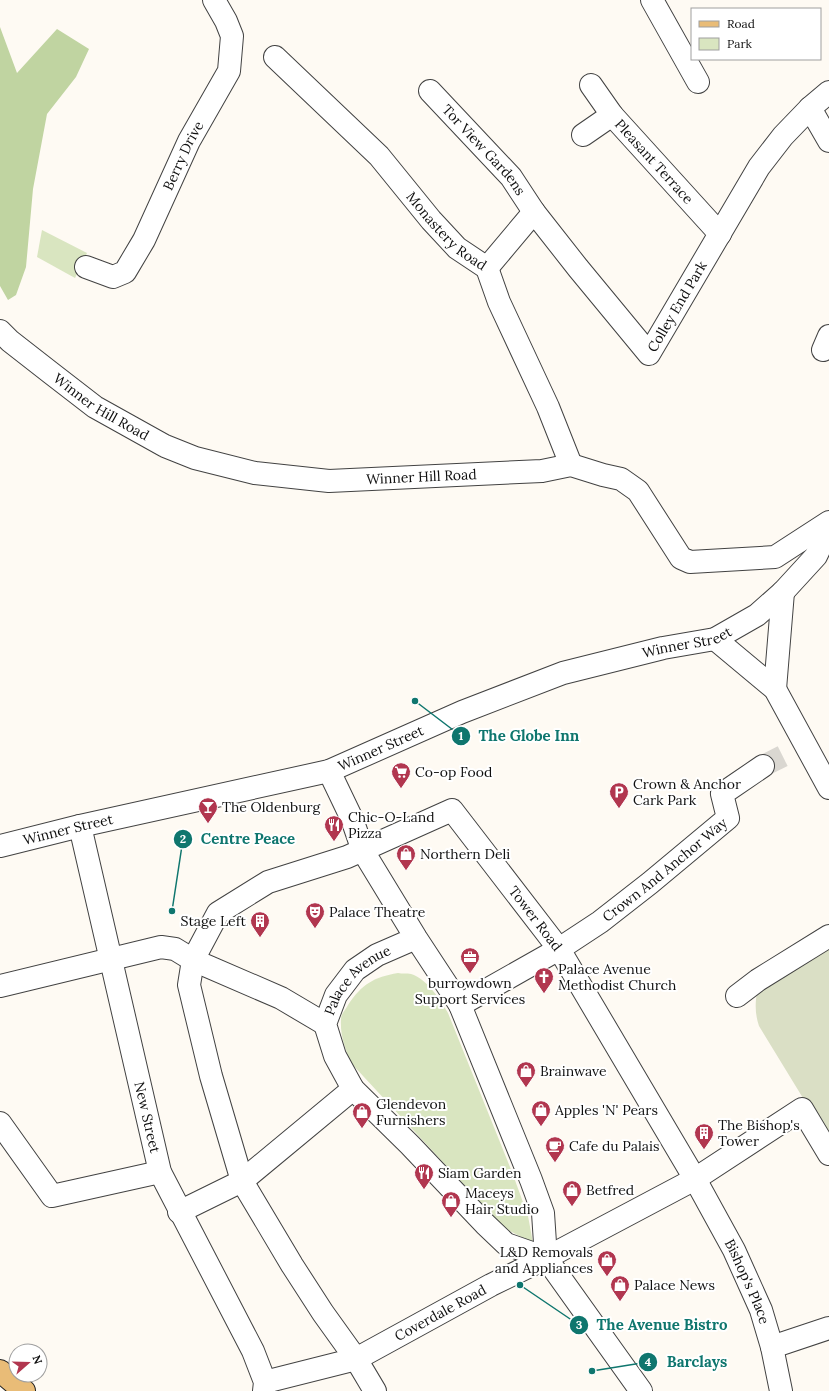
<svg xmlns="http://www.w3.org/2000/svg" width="829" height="1391" viewBox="0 0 829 1391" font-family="Lora,serif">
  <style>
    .green { fill: #d9e5c0 }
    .forest { fill: #c0d4a1 }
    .cemetery { fill: #dadfc5 }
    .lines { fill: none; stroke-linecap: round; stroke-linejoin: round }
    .minor-tunnel { stroke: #dad7d1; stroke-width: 22; stroke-dasharray: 22 11; stroke-linecap: butt }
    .minor-casing { stroke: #424242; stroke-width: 24 }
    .tertiary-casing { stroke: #424242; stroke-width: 24 }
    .primary-casing { stroke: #202020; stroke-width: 24 }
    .minor { stroke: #fff; stroke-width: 22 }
    .tertiary { stroke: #fff; stroke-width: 22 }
    .primary { stroke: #e9bc77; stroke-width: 22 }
    .labels { text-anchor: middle; stroke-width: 4; stroke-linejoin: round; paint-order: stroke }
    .street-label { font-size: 14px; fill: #0f0f0f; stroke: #fff }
    .poi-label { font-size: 14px; fill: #0f0f0f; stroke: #fff; text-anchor: start }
    .leader { fill: none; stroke: #0f766e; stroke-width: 1.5 }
    .callout-dot { fill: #0f766e; stroke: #fff; stroke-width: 1.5 }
    .mark-label { font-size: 12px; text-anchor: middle; font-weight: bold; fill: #fff }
    .callout-label { font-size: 15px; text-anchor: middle; font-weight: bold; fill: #0f766e; stroke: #fff; stroke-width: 4; stroke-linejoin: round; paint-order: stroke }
  </style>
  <rect width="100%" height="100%" fill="#fefaf3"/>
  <g class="green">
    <polygon points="42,230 87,253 75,278 37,257"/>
    <path d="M398 973C402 974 407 973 411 974 427 979 440 999 448 1013L512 1172 528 1216 533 1243 504 1228 351 1063C345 1048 340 1036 341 1019 341 1014 346 1009 348 1005 362 984 374 977 398 973Z"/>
  </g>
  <polygon class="forest" points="0,27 17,73 57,29 89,49 76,77 47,114 33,189 26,267 16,295 8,300 0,286"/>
  <path class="cemetery" d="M829 944V1146L806 1103 759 1026C755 1014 755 1004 757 992Z"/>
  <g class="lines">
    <polyline class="minor-tunnel" points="763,766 791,752"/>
    <g class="minor-casing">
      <g id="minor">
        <polyline points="652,0 698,82"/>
        <path id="s1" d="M275 57 379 156 431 220 457 248 487 268 499 302 548 407 571 465"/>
        <polyline points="591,85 612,115"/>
        <path id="s2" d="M430 91 511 177 534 212"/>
        <polyline points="810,108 829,141"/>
        <path id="s3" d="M583 135 612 115 720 234"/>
        <path id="s4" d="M86 267 113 277 125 272 144 240 189 141 229 71 232 36 226 21 214 0"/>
        <path id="s5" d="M487 268 534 212 578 268 649 354 759 167 783 136 810 108 829 92"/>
        <path id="s6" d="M0 331 10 341 51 373 95 407 165 446 195 458 255 473 329 481 542 471 571 465 603 475 621 479 638 491 681 558 690 562 775 557 829 522"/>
        <polyline points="823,350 829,336"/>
        <polyline points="715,639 775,689 829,788"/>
        <polyline points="775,689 783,592"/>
        <path id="s7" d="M329 771 352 819 363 851 416 938 460 1005 531 1180 543 1213 546 1258 506 1244 485 1224 410 1145 353 1089 335 1056 325 1024 336 995 355 970 377 955 416 938"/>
        <path id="s8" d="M80 826 160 1172 253 1351 265 1382 264 1391"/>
        <polyline points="0,986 161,947 175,949 193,960 281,998 325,1024"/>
        <polyline points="737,996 758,980 829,936"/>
        <path id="s9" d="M460 1005 559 949 600 922 650 883 728 818 722 794 763 766"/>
        <polyline points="0,1123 52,1196 160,1172"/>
        <polyline points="179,1212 242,1181 353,1089"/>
        <polyline points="546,1258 641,1391"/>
        <polyline points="772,1347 829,1328"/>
        <path id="s10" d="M265 1382 356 1359 491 1285 546 1258 695 1179 802 1109 829 1154"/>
        <path id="s11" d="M375 1391 356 1359 323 1313 292 1265 242 1181 211 1076 189 985 193 960 218 913 268 882 347 857 452 810 559 949 695 1179 734 1250 761 1310 772 1347 781 1391"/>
      </g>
    </g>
    <g class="tertiary-casing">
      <g id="tertiary">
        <path id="s12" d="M0 846 80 826 329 771 462 712 563 673 663 648 715 639 757 615 783 592 816 556 829 529"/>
      </g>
    </g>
    <g class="primary-casing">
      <polyline id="primary" points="0,1371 24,1391"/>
    </g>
    <use href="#minor" class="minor"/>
    <use href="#tertiary" class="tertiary"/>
    <use href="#primary" class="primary"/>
  </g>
  <defs>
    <g id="supermarket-pin" transform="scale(1)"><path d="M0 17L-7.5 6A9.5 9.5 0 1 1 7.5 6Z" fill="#b1364f" stroke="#fff"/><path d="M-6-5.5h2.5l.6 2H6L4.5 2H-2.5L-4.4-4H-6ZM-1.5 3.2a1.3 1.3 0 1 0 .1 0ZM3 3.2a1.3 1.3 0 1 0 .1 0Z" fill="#fff"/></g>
    <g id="parking-pin" transform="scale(1)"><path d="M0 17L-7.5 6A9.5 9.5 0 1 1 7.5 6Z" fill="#b1364f" stroke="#fff"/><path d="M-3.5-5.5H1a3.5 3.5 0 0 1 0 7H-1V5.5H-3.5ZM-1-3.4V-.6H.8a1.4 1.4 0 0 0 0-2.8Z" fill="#fff"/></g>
    <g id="bar-pin" transform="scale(1)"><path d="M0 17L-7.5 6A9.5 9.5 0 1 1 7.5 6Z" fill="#b1364f" stroke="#fff"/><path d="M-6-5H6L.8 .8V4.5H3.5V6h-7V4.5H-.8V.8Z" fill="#fff"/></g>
    <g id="restaurant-pin" transform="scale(1)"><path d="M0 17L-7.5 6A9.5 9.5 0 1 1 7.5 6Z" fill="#b1364f" stroke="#fff"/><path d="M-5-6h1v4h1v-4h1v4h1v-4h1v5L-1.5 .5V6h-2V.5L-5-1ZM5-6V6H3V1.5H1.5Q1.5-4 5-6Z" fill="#fff"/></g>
    <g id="shop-pin" transform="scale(1)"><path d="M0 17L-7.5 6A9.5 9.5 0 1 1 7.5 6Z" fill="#b1364f" stroke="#fff"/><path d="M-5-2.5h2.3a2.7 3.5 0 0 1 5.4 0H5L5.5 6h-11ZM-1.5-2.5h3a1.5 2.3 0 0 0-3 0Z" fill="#fff"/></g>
    <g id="theatre-pin" transform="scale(1)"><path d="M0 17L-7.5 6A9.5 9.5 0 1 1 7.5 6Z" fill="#b1364f" stroke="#fff"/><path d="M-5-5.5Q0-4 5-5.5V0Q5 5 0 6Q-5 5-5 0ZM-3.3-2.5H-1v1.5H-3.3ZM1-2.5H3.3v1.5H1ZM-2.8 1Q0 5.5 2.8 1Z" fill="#fff"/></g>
    <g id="building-pin" transform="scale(1)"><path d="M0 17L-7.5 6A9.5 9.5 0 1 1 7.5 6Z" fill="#b1364f" stroke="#fff"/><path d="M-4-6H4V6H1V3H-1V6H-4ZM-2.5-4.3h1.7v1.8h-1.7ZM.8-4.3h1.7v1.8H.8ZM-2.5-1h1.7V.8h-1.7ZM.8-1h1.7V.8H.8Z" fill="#fff"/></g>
    <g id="office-pin" transform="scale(1)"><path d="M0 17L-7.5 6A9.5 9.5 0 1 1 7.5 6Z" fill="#b1364f" stroke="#fff"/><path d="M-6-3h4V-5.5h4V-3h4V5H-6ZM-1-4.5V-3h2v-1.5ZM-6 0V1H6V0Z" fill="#fff"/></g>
    <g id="church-pin" transform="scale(1)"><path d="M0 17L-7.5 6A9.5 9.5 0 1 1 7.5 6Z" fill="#b1364f" stroke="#fff"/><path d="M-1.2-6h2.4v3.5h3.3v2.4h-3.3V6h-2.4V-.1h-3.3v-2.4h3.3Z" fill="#fff"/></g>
    <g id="cafe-pin" transform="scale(1)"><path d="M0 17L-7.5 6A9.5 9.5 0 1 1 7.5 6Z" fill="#b1364f" stroke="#fff"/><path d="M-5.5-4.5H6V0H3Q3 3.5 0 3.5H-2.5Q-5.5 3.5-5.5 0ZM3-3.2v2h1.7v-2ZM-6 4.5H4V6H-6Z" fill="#fff"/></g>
  </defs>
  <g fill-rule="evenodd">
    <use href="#supermarket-pin" x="401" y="772"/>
    <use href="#parking-pin" x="619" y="792"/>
    <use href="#bar-pin" x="208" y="807"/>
    <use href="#restaurant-pin" x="334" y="825"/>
    <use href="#shop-pin" x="406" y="854"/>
    <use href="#theatre-pin" x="315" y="912"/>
    <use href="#building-pin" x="260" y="921"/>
    <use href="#office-pin" x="470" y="957"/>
    <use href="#church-pin" x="544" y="977"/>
    <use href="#shop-pin" x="526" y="1071"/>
    <use href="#shop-pin" x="541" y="1110"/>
    <use href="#shop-pin" x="362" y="1112"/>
    <use href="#building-pin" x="704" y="1133"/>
    <use href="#cafe-pin" x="555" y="1146"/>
    <use href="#restaurant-pin" x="424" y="1173"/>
    <use href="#shop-pin" x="572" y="1190"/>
    <use href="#shop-pin" x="451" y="1201"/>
    <use href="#shop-pin" x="607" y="1260"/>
    <use href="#shop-pin" x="620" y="1285"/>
  </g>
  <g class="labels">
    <g class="street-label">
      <text dy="5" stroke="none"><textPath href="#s2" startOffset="80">Tor View Gardens</textPath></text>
      <text dy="5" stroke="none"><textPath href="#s4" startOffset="172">Berry Drive</textPath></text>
      <text dy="5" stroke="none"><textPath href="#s3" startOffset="98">Pleasant Terrace</textPath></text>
      <text dy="5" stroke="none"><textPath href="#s1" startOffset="245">Monastery Road</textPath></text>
      <text dy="5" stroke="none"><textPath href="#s5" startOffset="311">Colley End Park</textPath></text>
      <text dy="5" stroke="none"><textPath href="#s6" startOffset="127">Winner Hill Road</textPath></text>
      <text dy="5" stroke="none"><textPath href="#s6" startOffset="463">Winner Hill Road</textPath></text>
      <text dy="5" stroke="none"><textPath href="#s12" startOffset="719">Winner Street</textPath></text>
      <text dy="5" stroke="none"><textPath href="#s12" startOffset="394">Winner Street</textPath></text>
      <text dy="5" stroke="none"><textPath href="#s12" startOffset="70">Winner Street</textPath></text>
      <text dy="5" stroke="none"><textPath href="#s9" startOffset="246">Crown And Anchor Way</textPath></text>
      <text dy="5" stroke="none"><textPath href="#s11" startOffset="924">Tower Road</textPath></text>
      <text dy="5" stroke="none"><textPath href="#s7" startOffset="926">Palace Avenue</textPath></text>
      <text dy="5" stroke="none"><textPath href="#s8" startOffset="299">New Street</textPath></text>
      <text dy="5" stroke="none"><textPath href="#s11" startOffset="1345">Bishop's Place</textPath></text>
      <text dy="5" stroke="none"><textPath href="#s10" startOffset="190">Coverdale Road</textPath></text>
    </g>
    <g class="poi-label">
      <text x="415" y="777">Co-op Food</text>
      <text x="633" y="789">Crown &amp; Anchor<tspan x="633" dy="16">Cark Park</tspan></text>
      <text x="222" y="812">The Oldenburg</text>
      <text x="348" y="822">Chic-O-Land<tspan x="348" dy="16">Pizza</tspan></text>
      <text x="420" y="859">Northern Deli</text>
      <text x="329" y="917">Palace Theatre</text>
      <text x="246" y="926" text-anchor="end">Stage Left</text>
      <text x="558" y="974">Palace Avenue<tspan x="558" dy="16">Methodist Church</tspan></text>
      <text x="470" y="988" text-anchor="middle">burrowdown<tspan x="470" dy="16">Support Services</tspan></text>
      <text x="540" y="1076">Brainwave</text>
      <text x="376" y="1109">Glendevon<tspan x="376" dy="16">Furnishers</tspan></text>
      <text x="555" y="1115">Apples 'N' Pears</text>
      <text x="718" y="1130">The Bishop's<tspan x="718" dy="16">Tower</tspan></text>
      <text x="569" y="1151">Cafe du Palais</text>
      <text x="438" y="1178">Siam Garden</text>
      <text x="586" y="1195">Betfred</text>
      <text x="465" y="1198">Maceys<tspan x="465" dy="16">Hair Studio</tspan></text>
      <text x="593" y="1257" text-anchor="end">L&amp;D Removals<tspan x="593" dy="16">and Appliances</tspan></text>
      <text x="634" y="1290">Palace News</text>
    </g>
  </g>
  <path class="leader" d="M415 701L461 736M172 911L183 839M520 1285L579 1325M592 1371L648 1362"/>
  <g class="callout-dot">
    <circle cx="415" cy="701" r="4"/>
    <circle cx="172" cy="911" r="4"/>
    <circle cx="520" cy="1285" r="4"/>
    <circle cx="592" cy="1371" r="4"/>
    <circle cx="461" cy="736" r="10"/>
    <circle cx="183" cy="839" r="10"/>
    <circle cx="579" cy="1325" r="10"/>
    <circle cx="648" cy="1362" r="10"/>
  </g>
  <g class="mark-label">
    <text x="461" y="740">1</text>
    <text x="183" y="843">2</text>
    <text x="579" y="1329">3</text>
    <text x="648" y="1366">4</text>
  </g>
  <g class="callout-label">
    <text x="529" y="741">The Globe Inn</text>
    <text x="248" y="844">Centre Peace</text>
    <text x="662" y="1330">The Avenue Bistro</text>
    <text x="697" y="1367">Barclays</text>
  </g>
  <rect x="691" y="8" width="130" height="52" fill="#ffffff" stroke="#9f9f9f"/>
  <rect x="699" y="21" width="20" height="6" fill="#e9bc77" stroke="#9f9f9f"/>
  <text x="727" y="28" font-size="12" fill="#0f0f0f">Road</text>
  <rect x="699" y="38" width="20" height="12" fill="#d9e5c0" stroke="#9f9f9f"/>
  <text x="727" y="48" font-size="12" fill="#0f0f0f">Park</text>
  <g transform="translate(28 1363) rotate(70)"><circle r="19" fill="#ffffff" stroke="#9f9f9f"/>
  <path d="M0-3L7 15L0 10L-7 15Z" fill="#b1364f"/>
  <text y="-6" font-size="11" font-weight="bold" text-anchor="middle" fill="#0f0f0f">N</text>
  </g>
</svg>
